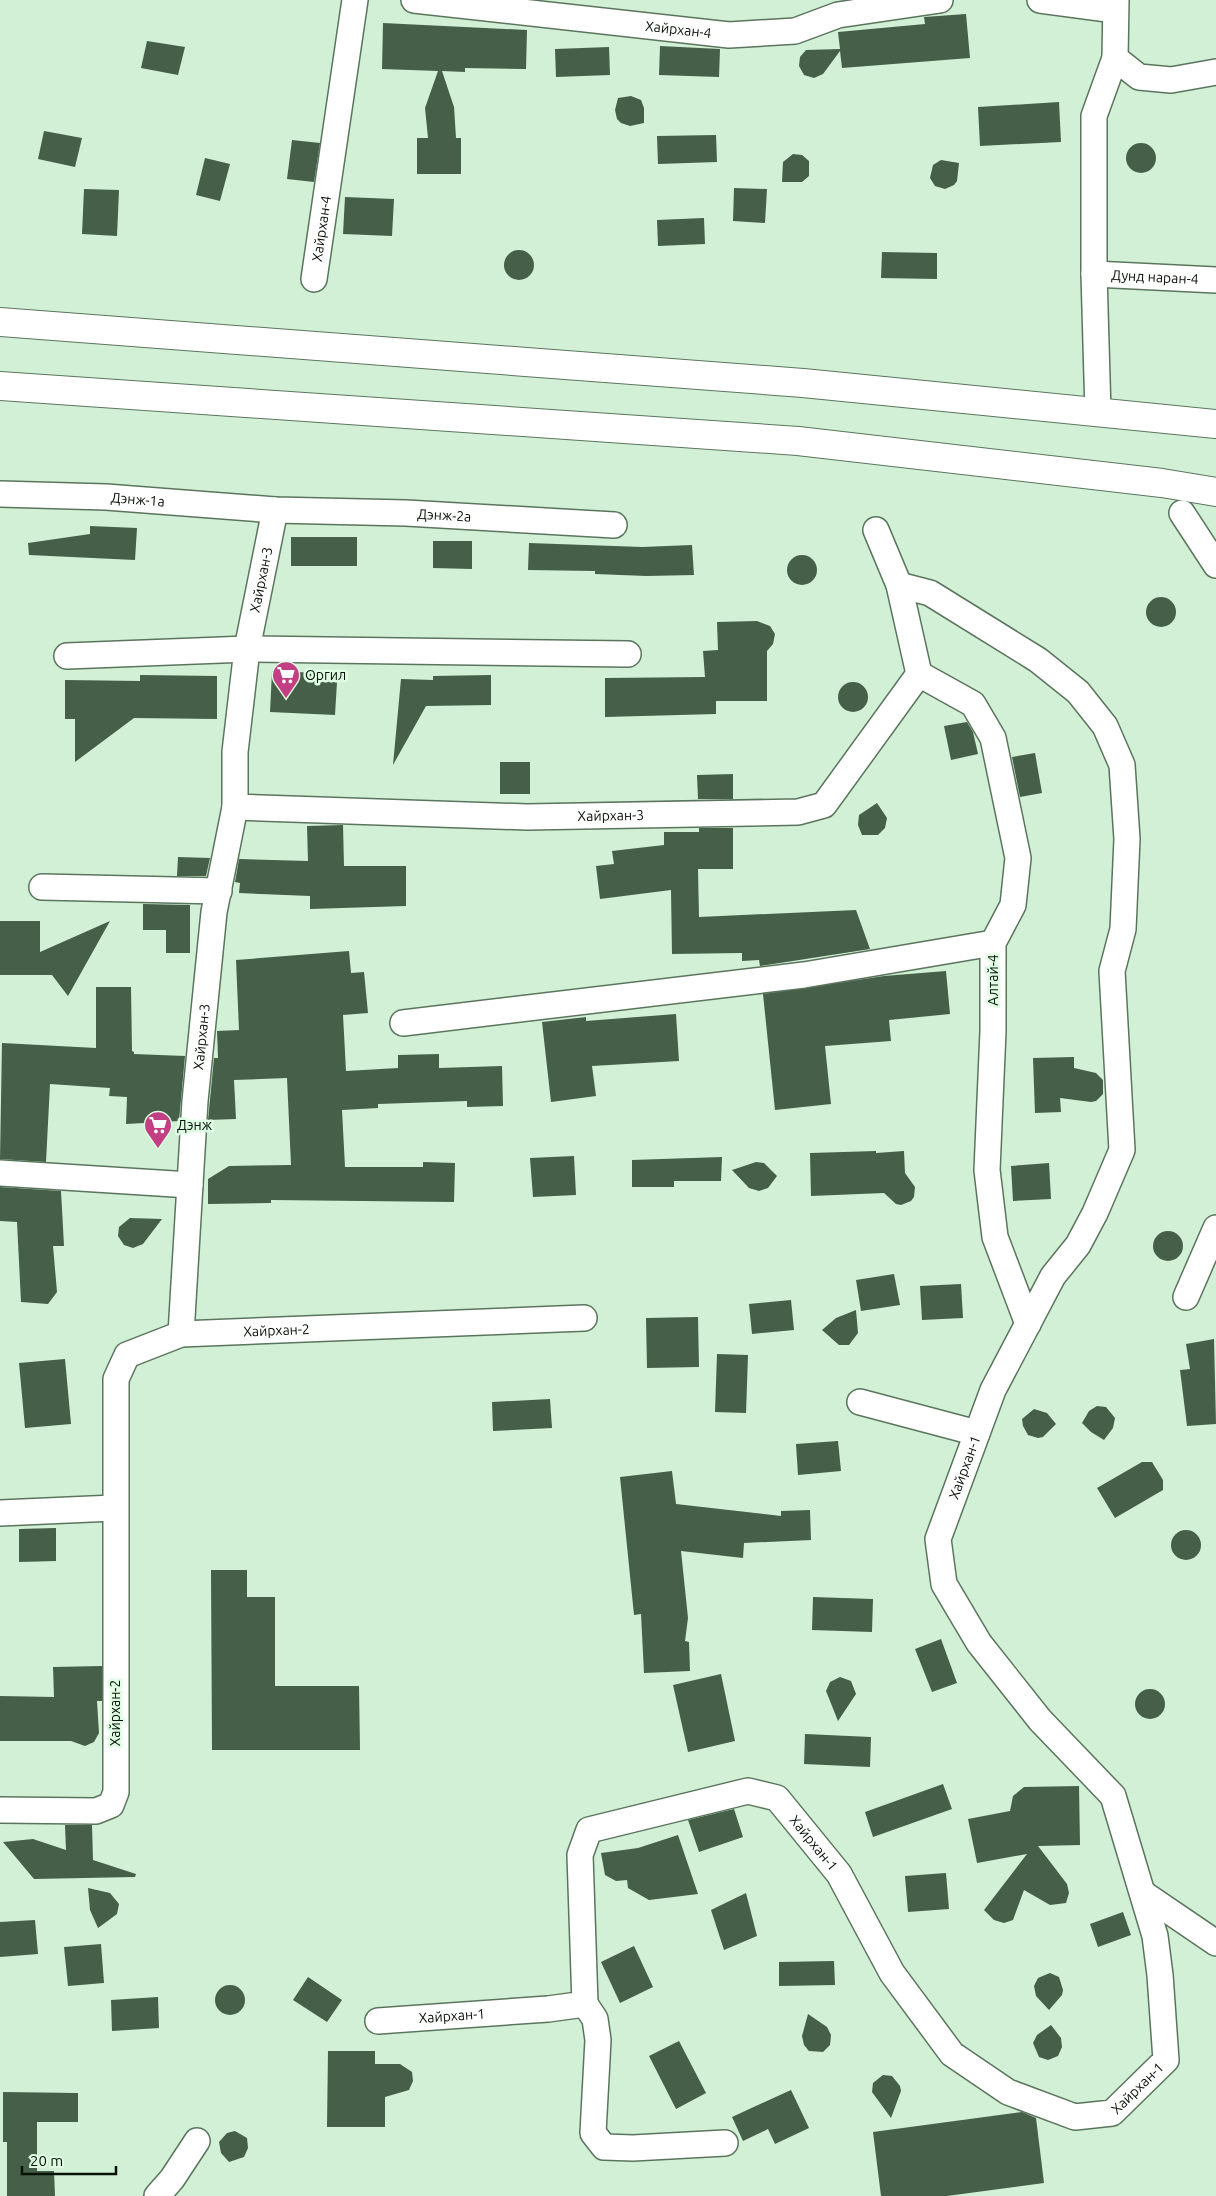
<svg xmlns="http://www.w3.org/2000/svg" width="1216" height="2196" viewBox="0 0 1216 2196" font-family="Ubuntu,sans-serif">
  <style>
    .building { fill: #455f48 }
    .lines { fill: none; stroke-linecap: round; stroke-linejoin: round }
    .street-casing { stroke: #5b755d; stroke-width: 28 }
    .secondary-casing { stroke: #5b755d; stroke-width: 30 }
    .street { stroke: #fff; stroke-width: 25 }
    .secondary { stroke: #fff; stroke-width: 28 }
    .labels { text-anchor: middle; stroke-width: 5; stroke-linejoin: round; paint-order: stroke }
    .street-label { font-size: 14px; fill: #071108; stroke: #dffde2 }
    .poi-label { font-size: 14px; fill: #071108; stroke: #dffde2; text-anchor: start }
  </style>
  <rect width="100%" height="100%" fill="#d2f0d5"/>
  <g class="building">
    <polygon points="966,14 970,58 842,68 840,51 823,74 814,78 804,75 799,66 800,57 806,50 840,49 838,32 925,24 924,17"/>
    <polygon points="383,23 527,30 526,69 465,68 465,72 442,71 454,107 456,138 461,138 461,174 417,174 417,138 428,138 425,108 438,71 382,69"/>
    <polygon points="147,41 185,47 178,75 141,68"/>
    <polygon points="660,46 720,49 719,77 659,75"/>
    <polygon points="609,47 610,75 556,77 555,49"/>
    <polygon points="631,96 641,100 644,108 644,123 630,126 621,123 617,119 615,110 618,98"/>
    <polygon points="1059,102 1061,142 980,146 978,107"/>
    <polygon points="44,131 82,138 75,167 38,159"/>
    <polygon points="716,135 717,162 658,164 657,136"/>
    <polygon points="292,140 320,143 314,182 287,179"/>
    <circle cx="1141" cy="158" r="15"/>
    <polygon points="793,154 802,155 809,161 809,176 802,182 782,182 783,162"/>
    <polygon points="205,158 230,164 220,201 196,195"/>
    <polygon points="941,160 959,163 957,181 954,185 945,189 935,186 930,178 933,165"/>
    <polygon points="734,188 767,189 765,223 733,221"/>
    <polygon points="84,189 119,190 117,236 82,234"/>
    <polygon points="345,197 394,199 392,236 343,234"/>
    <polygon points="704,218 705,244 658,246 657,220"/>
    <circle cx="519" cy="265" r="15"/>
    <polygon points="882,252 937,253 937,279 881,278"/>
    <polygon points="90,526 137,528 135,560 29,555 28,543 90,534"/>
    <rect x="291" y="537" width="66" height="29"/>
    <polygon points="433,541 472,541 472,569 433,568"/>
    <polygon points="529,543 642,547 692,545 694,575 646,576 595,574 595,571 528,570"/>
    <circle cx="802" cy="570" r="15"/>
    <circle cx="1161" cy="612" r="15"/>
    <polygon points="757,621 770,626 775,634 773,644 767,651 767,701 716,701 716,714 605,717 605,678 705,677 703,651 718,650 717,622"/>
    <polygon points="272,671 319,673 319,681 337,682 335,715 270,712"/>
    <polygon points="140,675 217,676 217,719 134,718 75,762 75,719 65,719 65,680 140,681"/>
    <polygon points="491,675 491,705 426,706 393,765 401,679 433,680 433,676"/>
    <circle cx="853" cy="697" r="15"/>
    <polygon points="967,722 973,732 978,754 951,760 944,726"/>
    <polygon points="1035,753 1042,793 1020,797 1012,757"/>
    <rect x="500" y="762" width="30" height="32"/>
    <polygon points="733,774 733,799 698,799 697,775"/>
    <polygon points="877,803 887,818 885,828 878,835 862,835 858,825 859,815"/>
    <polygon points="343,825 344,866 406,866 406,906 310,909 310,896 239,893 240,883 235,882 239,859 308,861 307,826"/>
    <polygon points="699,828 733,828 733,869 698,869 699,917 856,910 870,949 760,966 759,960 742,961 742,953 672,954 671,890 600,899 596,866 614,864 612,851 664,845 664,832 699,832"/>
    <polygon points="178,857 210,858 206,876 177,876"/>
    <polygon points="143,904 190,905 190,953 166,953 166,930 143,930"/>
    <polygon points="0,921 40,921 40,952 110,921 68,996 52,975 0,975"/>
    <polygon points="349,951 351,973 364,972 368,1013 343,1015 346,1071 398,1068 398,1055 439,1054 439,1068 502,1066 503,1106 467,1107 467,1101 378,1104 378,1108 342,1110 345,1167 423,1167 423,1162 455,1163 454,1202 271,1200 271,1203 208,1204 208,1179 229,1166 291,1165 287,1078 234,1080 236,1119 208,1120 214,1058 218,1058 217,1031 239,1030 236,960"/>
    <polygon points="946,971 950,1014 889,1020 891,1041 825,1046 831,1104 775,1110 763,994 884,976"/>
    <polygon points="96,987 131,987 132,1051 134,1052 134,1054 185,1056 179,1121 126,1124 127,1097 109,1096 110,1088 50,1084 46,1162 0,1159 2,1043 96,1048"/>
    <polygon points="676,1014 679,1061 592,1066 596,1096 551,1102 542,1022 586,1017 586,1021"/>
    <polygon points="1074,1057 1074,1068 1096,1073 1103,1080 1103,1094 1096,1101 1091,1102 1060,1098 1061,1112 1035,1113 1033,1058"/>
    <polygon points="876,1151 876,1153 904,1151 905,1173 915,1187 914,1197 911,1201 901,1205 896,1204 884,1193 811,1196 810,1153"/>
    <polygon points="574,1156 576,1195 533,1197 530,1158"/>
    <polygon points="722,1157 721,1181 674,1181 674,1187 632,1187 632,1160"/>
    <polygon points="756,1162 764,1163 777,1176 768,1188 759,1191 749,1188 732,1170"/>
    <polygon points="1049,1163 1051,1199 1013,1201 1011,1166"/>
    <polygon points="0,1187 61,1191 64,1246 53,1246 57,1292 48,1304 21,1302 17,1222 0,1221"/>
    <polygon points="130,1218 162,1219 143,1244 133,1248 124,1245 118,1236 119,1227"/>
    <circle cx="1168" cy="1246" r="15"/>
    <polygon points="894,1274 900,1305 861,1311 856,1280"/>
    <polygon points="961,1284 963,1318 922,1320 920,1286"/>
    <polygon points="791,1300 794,1330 752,1334 749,1304"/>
    <polygon points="856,1310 858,1333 849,1345 839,1345 822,1330 836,1318"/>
    <polygon points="698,1317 699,1367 647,1368 646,1318"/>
    <polygon points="1214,1339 1216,1424 1187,1426 1180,1370 1190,1369 1186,1344"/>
    <polygon points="717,1354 748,1355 746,1413 715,1412"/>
    <polygon points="65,1359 71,1424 25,1428 19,1363"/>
    <polygon points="550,1399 552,1428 493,1431 492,1402"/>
    <polygon points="1097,1406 1106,1407 1115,1418 1113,1428 1104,1440 1091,1432 1082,1423 1089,1411"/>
    <polygon points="1034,1409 1047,1413 1056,1424 1043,1437 1038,1438 1028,1435 1023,1426 1022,1419"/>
    <polygon points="838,1441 841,1471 798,1475 796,1444"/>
    <polygon points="1142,1462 1152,1462 1163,1480 1163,1490 1115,1518 1097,1488"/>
    <polygon points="672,1471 676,1504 781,1516 781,1511 810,1510 811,1540 744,1543 743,1558 681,1551 688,1618 685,1641 689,1642 690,1671 644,1673 641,1614 634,1615 620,1477"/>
    <polygon points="56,1528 56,1561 19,1562 19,1529"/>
    <circle cx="1186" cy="1545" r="15"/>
    <polygon points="211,1570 247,1570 247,1597 275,1597 275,1686 359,1686 360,1750 212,1750"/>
    <polygon points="813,1597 873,1599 872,1632 812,1630"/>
    <polygon points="941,1639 957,1683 932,1692 915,1649"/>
    <polygon points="102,1666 102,1701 97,1701 99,1733 94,1742 85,1746 71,1741 0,1741 0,1696 54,1697 53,1667"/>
    <polygon points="721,1674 735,1741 688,1752 673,1685"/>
    <polygon points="840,1677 851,1681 856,1694 838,1721 826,1691 830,1682"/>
    <circle cx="1150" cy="1704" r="15"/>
    <polygon points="805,1734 871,1737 870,1767 804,1764"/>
    <polygon points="943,1784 952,1809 873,1837 865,1812"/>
    <polygon points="1079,1786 1080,1845 1038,1846 1067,1884 1069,1893 1066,1903 1050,1905 1024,1890 1013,1920 1004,1923 994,1920 984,1910 1027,1854 977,1863 968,1819 1010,1811 1013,1796 1024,1787"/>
    <polygon points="734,1809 743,1837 699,1852 688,1820"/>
    <polygon points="65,1825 92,1825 93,1860 136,1874 135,1877 34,1879 3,1842 33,1839 66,1850"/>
    <polygon points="678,1835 698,1894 649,1900 628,1888 627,1880 616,1881 605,1875 601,1853 638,1848"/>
    <polygon points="946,1873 949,1909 908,1912 905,1876"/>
    <polygon points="88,1888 110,1893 119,1904 117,1914 98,1928 90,1910"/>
    <polygon points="746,1893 757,1936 724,1950 711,1910"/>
    <polygon points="1123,1912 1131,1935 1098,1947 1090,1924"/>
    <polygon points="35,1920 38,1954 0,1957 0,1922"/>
    <polygon points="101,1944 104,1983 68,1986 64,1947"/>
    <polygon points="634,1946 653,1987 620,2003 601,1962"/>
    <polygon points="834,1961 835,1985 779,1986 779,1962"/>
    <polygon points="1050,1973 1059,1977 1063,1990 1062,1995 1049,2010 1036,1996 1034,1986 1038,1978"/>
    <polygon points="308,1977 342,2000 327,2022 293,2000"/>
    <circle cx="230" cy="2000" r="15"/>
    <polygon points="158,1997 159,2028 112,2031 111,2000"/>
    <polygon points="808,2014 827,2027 831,2035 830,2045 823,2052 809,2051 804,2045 802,2036"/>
    <polygon points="1051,2025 1061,2038 1062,2047 1058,2056 1048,2060 1039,2057 1033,2043 1037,2035"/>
    <polygon points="679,2041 706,2093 676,2109 649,2056"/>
    <polygon points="328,2051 375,2051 375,2064 400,2064 412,2072 413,2081 409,2090 385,2097 385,2127 327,2127"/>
    <polygon points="883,2075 892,2076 900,2086 901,2091 891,2118 872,2092 873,2083"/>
    <polygon points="791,2090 809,2128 775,2144 768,2129 743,2141 732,2117"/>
    <polygon points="3,2092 78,2093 78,2122 37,2122 37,2171 54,2171 55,2196 7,2196 7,2142 3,2142"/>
    <polygon points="1022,2112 1036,2118 1044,2183 947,2196 881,2196 873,2132"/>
    <polygon points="235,2131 247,2138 248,2148 244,2157 229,2162 221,2153 219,2142 227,2133"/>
  </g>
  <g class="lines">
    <g class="street-casing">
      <g id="street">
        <path id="s1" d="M414 0 729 35 795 31 838 15 940 0"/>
        <polyline points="1040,0 1115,10"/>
        <polyline points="1116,0 1115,58 1139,77 1171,80 1216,72"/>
        <path id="s2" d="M1094 274 1216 280"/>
        <path id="s3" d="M314 279 355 0"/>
        <polyline points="1098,413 1094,274 1094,116 1115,58"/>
        <path id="s4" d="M0 494 106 497 275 510 406 513 614 525"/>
        <polyline points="1182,513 1216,565"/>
        <polyline points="876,530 899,585 919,674"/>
        <polyline points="67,656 247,649 628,654"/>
        <polyline points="919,674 973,704 993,738 1018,858 1013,905 993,943 993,1031 987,1170 995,1237 1028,1324"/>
        <path id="s5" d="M235 807 527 817 798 812 824 805 919 674"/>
        <polyline points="42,887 219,891"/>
        <polyline points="403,1023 804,975 993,943"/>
        <polyline points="0,1173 190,1185"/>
        <polyline points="1186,1297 1216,1228"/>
        <path id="s6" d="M181 1334 195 1101 214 912 235 807V752L247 649 275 510"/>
        <polyline points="860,1402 977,1433"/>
        <polyline points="0,1513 114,1508"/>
        <path id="s7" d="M0 1810 96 1811 111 1805 116 1792V1379L127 1355 181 1334 584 1318"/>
        <polyline points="1144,1894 1216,1943"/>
        <polyline points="585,2004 595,2019 598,2040 593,2133 604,2147 633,2148 725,2143"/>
        <path id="s8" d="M378 2021 548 2009 585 2004 580 1855 589 1830 748 1791 777 1798 839 1874 892 1973 952 2054 1008 2092 1075 2117 1112 2113 1166 2060 1160 1975 1155 1936 1113 1796 1040 1720 979 1643 944 1584 938 1539 993 1390 1053 1276 1078 1245 1095 1213 1122 1150 1112 971 1123 929 1127 839 1122 765 1105 726 1078 692 1038 660 930 593 899 585"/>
        <polyline points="157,2196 172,2179 197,2141"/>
      </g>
    </g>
    <g class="secondary-casing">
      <g id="secondary">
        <polyline points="0,322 803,383 1216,424"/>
        <polyline points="0,386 798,441 1162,483 1216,492"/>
      </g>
    </g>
    <use href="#street" class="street"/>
    <use href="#secondary" class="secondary"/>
  </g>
  <defs>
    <g id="supermarket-pin" transform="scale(1.4375)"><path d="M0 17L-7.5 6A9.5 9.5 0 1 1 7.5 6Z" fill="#c33e82" stroke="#dffde2"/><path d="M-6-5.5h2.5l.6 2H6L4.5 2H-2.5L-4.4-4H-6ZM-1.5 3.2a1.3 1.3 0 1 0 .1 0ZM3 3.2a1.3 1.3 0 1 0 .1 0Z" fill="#fff"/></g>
  </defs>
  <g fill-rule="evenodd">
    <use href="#supermarket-pin" x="286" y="675"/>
    <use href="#supermarket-pin" x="158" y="1125"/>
  </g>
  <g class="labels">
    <g class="street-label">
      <text dy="5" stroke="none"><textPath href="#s1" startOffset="266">Хайрхан-4</textPath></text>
      <text dy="5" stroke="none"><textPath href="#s3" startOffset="51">Хайрхан-4</textPath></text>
      <text dy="5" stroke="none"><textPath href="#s2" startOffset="61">Дунд наран-4</textPath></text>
      <text dy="5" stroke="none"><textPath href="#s4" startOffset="138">Дэнж-1а</textPath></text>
      <text dy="5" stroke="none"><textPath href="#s4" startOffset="445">Дэнж-2а</textPath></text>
      <text dy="5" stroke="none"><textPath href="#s6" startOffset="760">Хайрхан-3</textPath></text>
      <text dy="5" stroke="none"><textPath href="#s5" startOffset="376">Хайрхан-3</textPath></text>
      <text transform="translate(993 980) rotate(-90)" y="5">Алтай-4</text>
      <text dy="5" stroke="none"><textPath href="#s6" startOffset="298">Хайрхан-3</textPath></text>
      <text dy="5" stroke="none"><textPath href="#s7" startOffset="719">Хайрхан-2</textPath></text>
      <text dy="5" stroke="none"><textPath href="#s8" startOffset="1805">Хайрхан-1</textPath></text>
      <text transform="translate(115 1713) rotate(-90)" y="5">Хайрхан-2</text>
      <text dy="5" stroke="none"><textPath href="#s8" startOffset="635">Хайрхан-1</textPath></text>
      <text dy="5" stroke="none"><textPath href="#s8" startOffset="74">Хайрхан-1</textPath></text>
      <text dy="5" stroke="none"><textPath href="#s8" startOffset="1100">Хайрхан-1</textPath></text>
    </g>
    <g class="poi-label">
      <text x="305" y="680">Оргил</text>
      <text x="177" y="1130">Дэнж</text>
    </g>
  </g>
  <path d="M22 2166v8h94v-8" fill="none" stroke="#071108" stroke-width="2.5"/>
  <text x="30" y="2166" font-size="15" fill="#071108" stroke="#dffde2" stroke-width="4" paint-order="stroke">20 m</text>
</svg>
